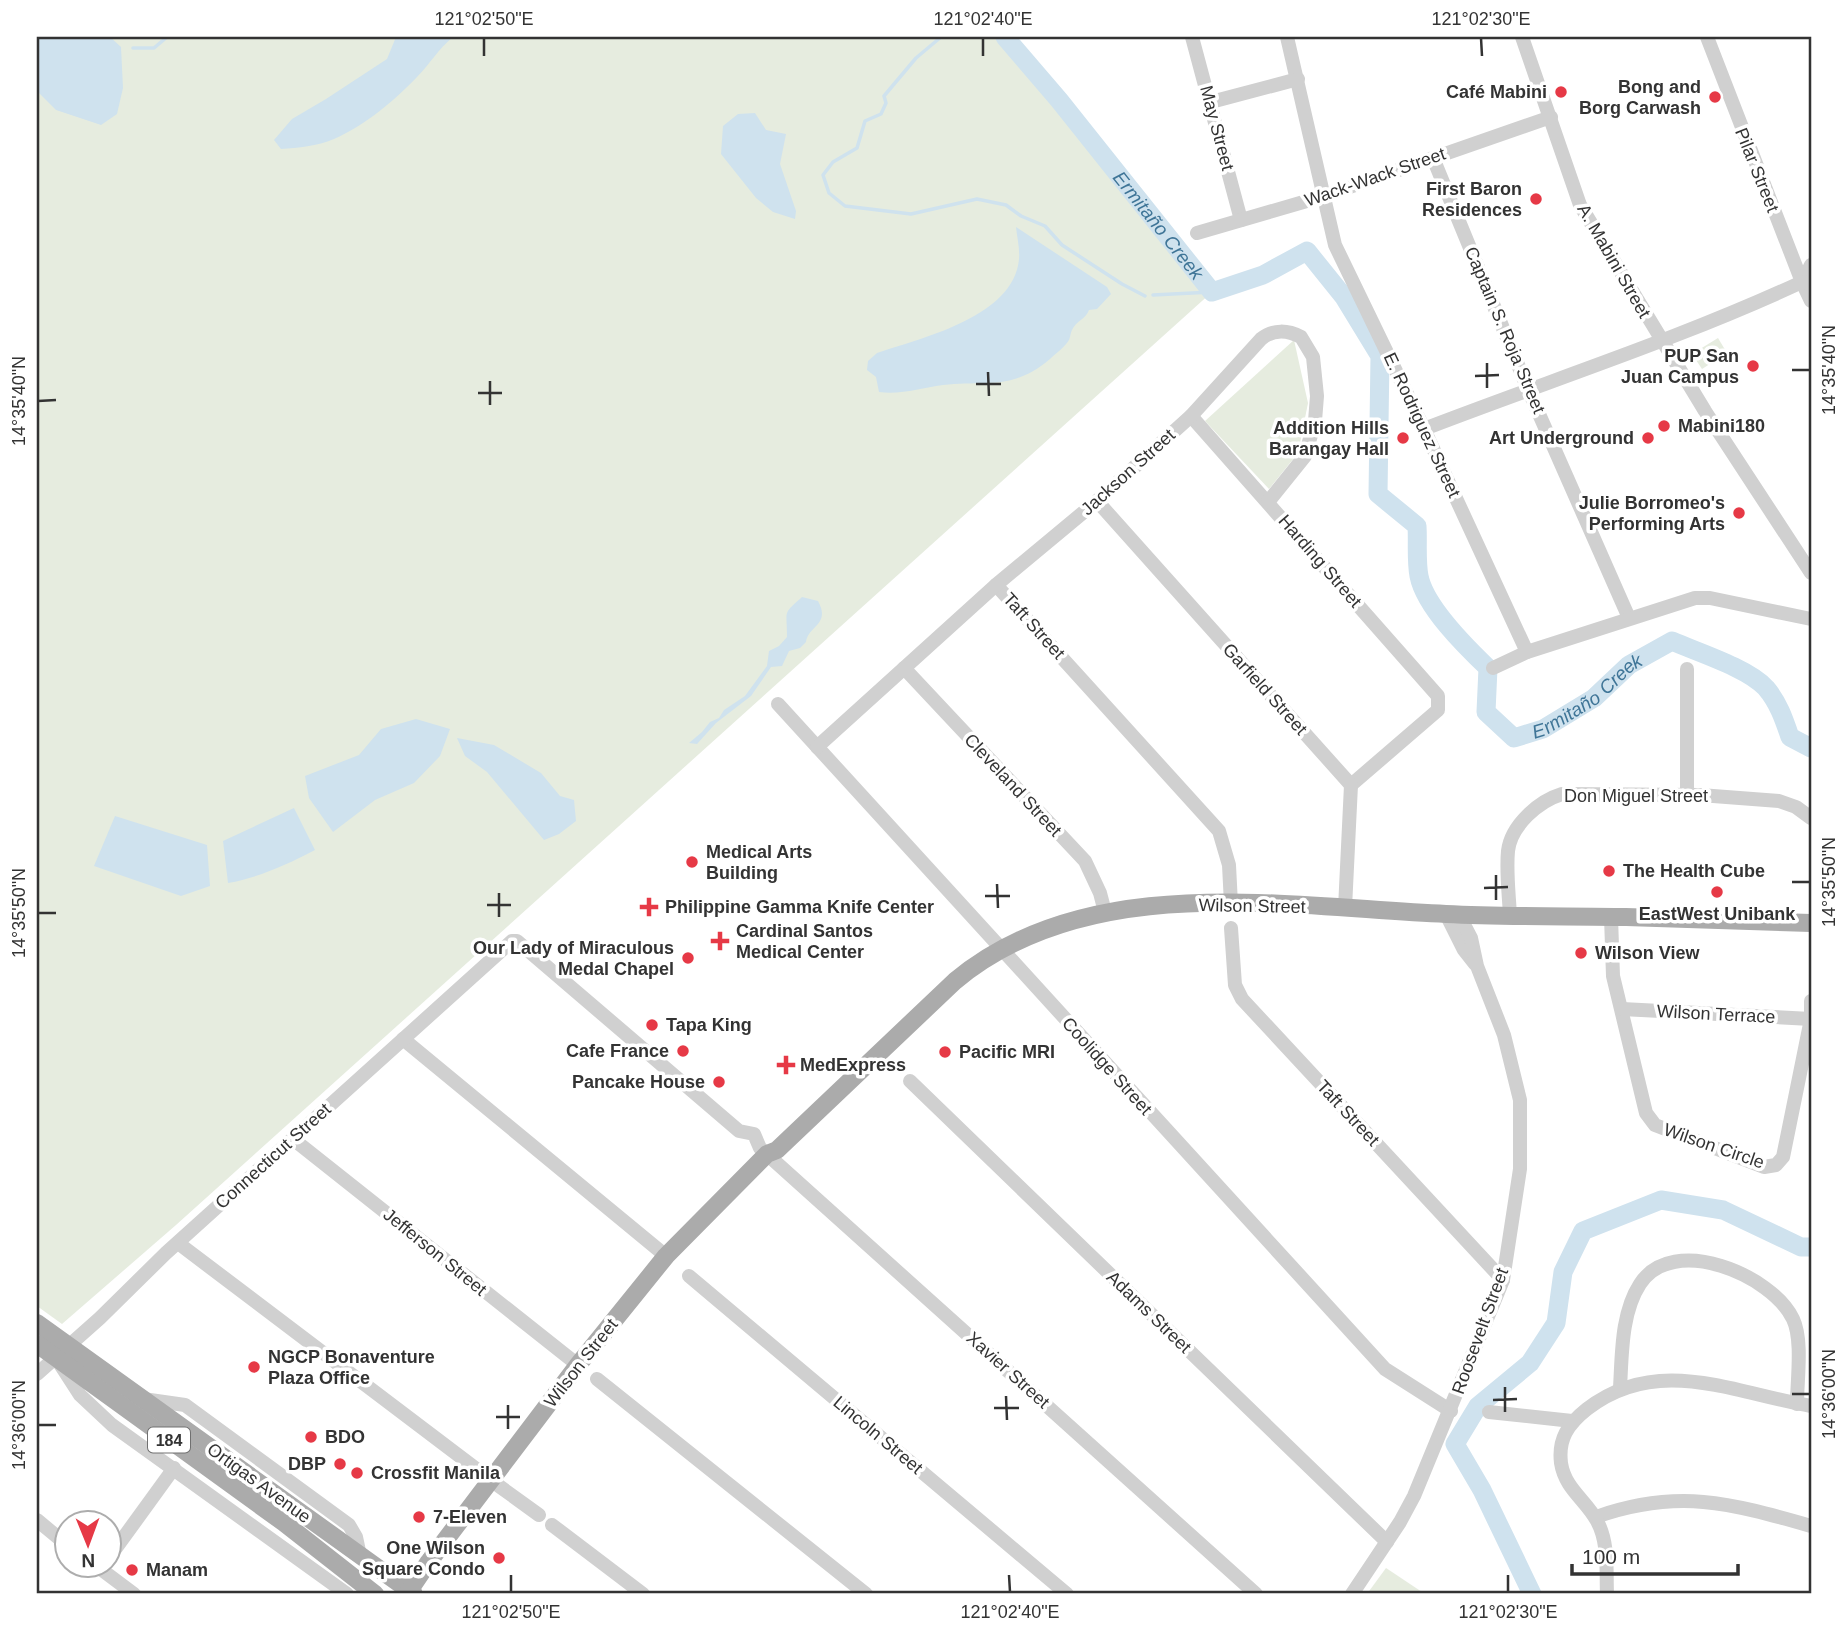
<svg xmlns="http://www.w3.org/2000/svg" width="1848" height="1631" viewBox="0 0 1848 1631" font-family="Helvetica,sans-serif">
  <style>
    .green { fill: #e6ecdf }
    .water { fill: #cfe2ee }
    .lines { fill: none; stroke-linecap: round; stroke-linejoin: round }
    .stream { stroke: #cfe2ee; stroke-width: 3.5 }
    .river { stroke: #cfe2ee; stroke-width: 19 }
    .minor { stroke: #d0d0d0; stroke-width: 14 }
    .major { stroke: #ababab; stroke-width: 18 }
    .ticks { fill: none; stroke: #333; stroke-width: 2.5 }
    .poi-dot { fill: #e63946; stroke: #fff; stroke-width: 2.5 }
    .labels { text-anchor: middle; stroke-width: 7; stroke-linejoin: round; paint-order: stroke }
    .shield { fill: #fff; stroke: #707070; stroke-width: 2 }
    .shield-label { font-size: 16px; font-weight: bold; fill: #333 }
    .poi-label { font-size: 18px; font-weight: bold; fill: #333; stroke: #fff; text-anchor: start }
    .street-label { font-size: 18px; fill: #333; stroke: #fff }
    .water-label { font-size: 19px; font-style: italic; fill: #3f7597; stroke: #fff }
    .neatline { fill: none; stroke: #333; stroke-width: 2.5 }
    .ticks-label { font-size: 18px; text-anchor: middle; fill: #333 }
  </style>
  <rect width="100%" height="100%" fill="#fff"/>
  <g class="green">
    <polygon points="37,37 1004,37 1172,240 1212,292 176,1225 62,1324 37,1306"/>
    <polygon points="1718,338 1727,353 1702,369 1692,354"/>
    <polygon points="1294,340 1308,403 1298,453 1269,489 1205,421"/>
    <polygon points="1386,1568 1425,1594 1367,1594"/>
  </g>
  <g class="water">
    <polygon points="37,37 110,37 121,47 123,88 117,114 101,125 56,110 37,91"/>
    <path d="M396 37H453C438 49 430 64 417 77 394 101 364 126 334 139 317 146 298 148 281 149L274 140 292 119 326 99 387 59Z"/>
    <polygon points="755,113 766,130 786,134 780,164 796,211 795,219 773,212 756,198 721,154 723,126 738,114"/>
    <path d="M1016 227 1107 287 1111 294 1097 309 1089 310C1086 319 1076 321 1072 330 1071 331 1070 338 1069 340 1065 347 1056 353 1050 359 1012 391 987 380 943 385 921 388 901 395 879 392L876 377 867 370 868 361 877 353C921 338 1014 317 1019 259 1020 249 1017 237 1016 227Z"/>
    <path d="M802 597 818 601C831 625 808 626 806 642L800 648 789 651 782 666 771 667 751 696 716 723 697 744 689 743 702 732 710 722 719 718 724 710 745 696 767 666 769 651 779 646 787 637C787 609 782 615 802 597Z"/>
    <polygon points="416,719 450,729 440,756 414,783 375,800 333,832 309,798 305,776 359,755 381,729"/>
    <polygon points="457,738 494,745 541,773 560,796 574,800 576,821 559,834 544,840 487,772 465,756"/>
    <path d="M294 808 315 850C286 865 260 877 228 883L223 841Z"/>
    <polygon points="115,816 207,845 210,886 181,896 94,866"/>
  </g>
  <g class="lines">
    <g class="stream">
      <polyline points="941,37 916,58 884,96 886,103 881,114 865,121 857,148 833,162 823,175 829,193 845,206 911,214 977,199 1006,205 1021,216 1045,226 1062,245 1122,284 1145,296"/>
      <polyline points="133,48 154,48 167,37"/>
      <polyline points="1153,295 1212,292"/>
    </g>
    <g class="river">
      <path id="s1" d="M1005 37 1059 100 1212 292 1263 275 1307 251 1344 297 1380 356 1378 494 1417 526C1418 542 1416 560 1419 576 1425 607 1466 647 1488 668L1486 712 1514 738 1543 729 1594 698 1629 665 1672 641C1697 652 1748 668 1766 688 1778 702 1784 719 1790 737L1811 748"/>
      <polyline points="1532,1594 1482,1490 1455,1444 1478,1406 1530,1363 1556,1323 1563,1272 1583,1231 1661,1200 1723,1210 1801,1247 1811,1247"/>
    </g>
    <g class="minor">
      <polyline points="1192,37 1241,220"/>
      <polyline points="1287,37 1335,245 1424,429 1527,652"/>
      <polyline points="1522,37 1580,205 1705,411 1811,573"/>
      <polyline points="1707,37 1802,282 1811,301"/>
      <polyline points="1211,102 1298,79"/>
      <polyline points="1433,158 1528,389 1629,618"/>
      <polyline points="1197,233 1324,196 1551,117"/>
      <polyline points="1802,282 1811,265"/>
      <polyline points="1191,416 1438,696 1438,710 1351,785"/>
      <path d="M1424 429C1551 380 1679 339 1802 282L1811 284"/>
      <polyline points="1097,501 1351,785 1345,908"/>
      <polyline points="996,585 1219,831 1229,865 1231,904"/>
      <polyline points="904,668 1085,861 1100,893 1105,912"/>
      <polyline points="1493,668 1527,652 1695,598 1710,598 1811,619"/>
      <polyline points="778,704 1385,1369 1451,1411"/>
      <path d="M817 747 996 585 1097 501 1191 416 1261 339C1273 329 1288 330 1301 337L1313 357 1317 396 1315 421 1305 456 1268 502"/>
      <polyline points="1687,795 1687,669"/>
      <polyline points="1446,914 1464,950 1475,964"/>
      <path d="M1510 916C1509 895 1506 872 1508 851 1511 825 1539 801 1562 794L1700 795 1779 801 1796 807 1811 818"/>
      <polyline points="1611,917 1613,976 1646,1113 1655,1125 1764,1167 1776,1165 1783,1157 1811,1019 1811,1001"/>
      <polyline points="1231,928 1235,985 1242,999 1503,1280"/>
      <polyline points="1622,1009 1811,1019"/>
      <polyline points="403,1039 666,1256"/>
      <polyline points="910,1081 1387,1542"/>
      <polyline points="293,1139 578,1365"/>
      <polyline points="178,1243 491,1480"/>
      <polyline points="689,1276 1067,1594"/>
      <polyline points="58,1361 80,1395 112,1425 347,1594"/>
      <polyline points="37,1374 100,1318 166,1253 512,941 517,941 739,1131 754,1134 760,1148 1256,1594"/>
      <polyline points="597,1379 866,1594"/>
      <path d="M1620 1388C1622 1355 1621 1313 1640 1284 1673 1233 1772 1275 1793 1319 1803 1340 1797 1380 1797 1404"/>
      <polyline points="143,1399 185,1405 349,1525 356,1537 360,1556"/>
      <polyline points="1489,1412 1572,1421"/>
      <polyline points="499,1486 539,1515"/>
      <path d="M1596 1517C1678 1488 1730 1503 1811 1526"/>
      <polyline points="37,1520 66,1544"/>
      <polyline points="552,1525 643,1594"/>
      <polyline points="108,1559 174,1468"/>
      <polyline points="94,1564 134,1594"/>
      <polyline points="1352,1594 1400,1522 1414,1496 1503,1280 1520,1169 1520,1100 1504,1035 1477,966 1471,938 1459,915"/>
      <path d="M1607 1594C1606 1570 1609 1543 1597 1521 1586 1500 1565 1489 1561 1463 1558 1439 1568 1424 1587 1409 1658 1354 1733 1393 1811 1406"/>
    </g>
    <g class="major">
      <polyline points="37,1323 414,1594"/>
      <polyline points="37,1344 283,1522 375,1594"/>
      <path d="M407 1594 428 1563 578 1365 666 1256 767 1154 777 1150 955 981C1088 870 1286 907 1446 914 1506 917 1566 916 1626 917 1688 919 1749 921 1811 923"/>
    </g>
  </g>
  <path class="ticks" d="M484 38V56M983 38V56M1481 38 1482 56M1487 363V388M1792 370H1810M988 372 989 396M1475 376 1499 375M490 381V405M976 384H1001M478 393H502M38 401 56 400M1496 875V900M1792 882H1810M997 884 998 908M1484 888 1508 887M499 893V917M985 896H1010M487 905H511M38 913H56M1505 1387V1412M1792 1394H1810M1006 1396 1007 1420M1493 1400 1517 1399M508 1405V1429M994 1408H1019M496 1417H520M38 1425H56M511 1575V1592M1009 1575 1010 1592M1508 1575V1592"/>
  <g class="poi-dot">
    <circle cx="1561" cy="92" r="7"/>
    <circle cx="1715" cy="97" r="7"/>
    <circle cx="1536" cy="199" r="7"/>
    <circle cx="1753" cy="366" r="7"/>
    <circle cx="1664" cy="426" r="7"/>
    <circle cx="1403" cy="438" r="7"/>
    <circle cx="1648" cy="438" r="7"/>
    <circle cx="1739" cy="513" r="7"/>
    <circle cx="692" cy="862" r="7"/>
    <circle cx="1609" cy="871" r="7"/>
    <circle cx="1717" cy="892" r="7"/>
    <path d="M645.5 896.5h7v7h7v7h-7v7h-7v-7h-7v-7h7z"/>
    <path d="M716.5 930.5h7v7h7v7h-7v7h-7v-7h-7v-7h7z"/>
    <circle cx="1581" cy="953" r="7"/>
    <circle cx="688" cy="958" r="7"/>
    <circle cx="652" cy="1025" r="7"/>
    <circle cx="683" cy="1051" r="7"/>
    <circle cx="945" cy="1052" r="7"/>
    <path d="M782.5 1054.5h7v7h7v7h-7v7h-7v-7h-7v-7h7z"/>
    <circle cx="719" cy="1082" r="7"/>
    <circle cx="254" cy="1367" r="7"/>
    <circle cx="311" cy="1437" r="7"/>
    <circle cx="340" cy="1464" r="7"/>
    <circle cx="357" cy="1473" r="7"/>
    <circle cx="419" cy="1517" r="7"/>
    <circle cx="499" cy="1558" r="7"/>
    <circle cx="132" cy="1570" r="7"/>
  </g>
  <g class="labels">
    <rect class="shield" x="148" y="1427.5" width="42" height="25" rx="5"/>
    <g class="shield-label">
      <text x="169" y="1446">184</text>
    </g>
    <g class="poi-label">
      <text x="1701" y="93" text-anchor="end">Bong and<tspan x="1701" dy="21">Borg Carwash</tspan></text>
      <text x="1547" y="98" text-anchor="end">Café Mabini</text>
      <text x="1522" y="195" text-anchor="end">First Baron<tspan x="1522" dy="21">Residences</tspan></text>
      <text x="1739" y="362" text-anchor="end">PUP San<tspan x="1739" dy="21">Juan Campus</tspan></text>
      <text x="1678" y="432">Mabini180</text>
      <text x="1389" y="434" text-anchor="end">Addition Hills<tspan x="1389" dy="21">Barangay Hall</tspan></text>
      <text x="1634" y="444" text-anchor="end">Art Underground</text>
      <text x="1725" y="509" text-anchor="end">Julie Borromeo's<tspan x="1725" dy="21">Performing Arts</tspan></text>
      <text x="706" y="858">Medical Arts<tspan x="706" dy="21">Building</tspan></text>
      <text x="1623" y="877">The Health Cube</text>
      <text x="665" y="913">Philippine Gamma Knife Center</text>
      <text x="1717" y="920" text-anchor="middle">EastWest Unibank</text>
      <text x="736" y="937">Cardinal Santos<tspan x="736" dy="21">Medical Center</tspan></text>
      <text x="674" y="954" text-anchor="end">Our Lady of Miraculous<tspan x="674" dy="21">Medal Chapel</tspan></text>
      <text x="1595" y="959">Wilson View</text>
      <text x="666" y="1031">Tapa King</text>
      <text x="669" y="1057" text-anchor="end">Cafe France</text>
      <text x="959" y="1058">Pacific MRI</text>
      <text x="800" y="1071">MedExpress</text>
      <text x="705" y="1088" text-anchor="end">Pancake House</text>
      <text x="268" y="1363">NGCP Bonaventure<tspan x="268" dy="21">Plaza Office</tspan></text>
      <text x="325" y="1443">BDO</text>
      <text x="326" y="1470" text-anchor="end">DBP</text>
      <text x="371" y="1479">Crossfit Manila</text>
      <text x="433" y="1523">7-Eleven</text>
      <text x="485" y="1554" text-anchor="end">One Wilson<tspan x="485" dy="21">Square Condo</tspan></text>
      <text x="146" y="1576">Manam</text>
    </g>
    <g class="street-label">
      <text transform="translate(1217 128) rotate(75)" y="6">May Street</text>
      <text transform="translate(1757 170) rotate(68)" y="6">Pilar Street</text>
      <text transform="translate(1375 177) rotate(-19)" y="6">Wack-Wack Street</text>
      <text transform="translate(1614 261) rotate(60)" y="6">A. Mabini Street</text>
      <text transform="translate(1505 330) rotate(67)" y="6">Captain S. Roja Street</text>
      <text transform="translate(1422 425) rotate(65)" y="6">E. Rodriguez Street</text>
      <text transform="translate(1128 472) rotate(-42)" y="6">Jackson Street</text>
      <text transform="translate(1320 561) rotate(49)" y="6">Harding Street</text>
      <text transform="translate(1034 626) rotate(48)" y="6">Taft Street</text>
      <text transform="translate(1265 689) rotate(48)" y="6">Garfield Street</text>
      <text transform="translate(1013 785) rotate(47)" y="6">Cleveland Street</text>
      <text x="1636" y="802">Don Miguel Street</text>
      <text transform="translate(1252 906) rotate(1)" y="6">Wilson Street</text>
      <text transform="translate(1716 1014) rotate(3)" y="6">Wilson Terrace</text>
      <text transform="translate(1107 1066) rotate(48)" y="6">Coolidge Street</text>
      <text transform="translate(1348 1113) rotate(47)" y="6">Taft Street</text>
      <text transform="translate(1714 1146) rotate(19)" y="6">Wilson Circle</text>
      <text transform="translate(273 1156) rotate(-42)" y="6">Connecticut Street</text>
      <text transform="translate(435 1252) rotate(39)" y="6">Jefferson Street</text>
      <text transform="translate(1149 1312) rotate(44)" y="6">Adams Street</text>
      <text transform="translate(1480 1331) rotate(-70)" y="6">Roosevelt Street</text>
      <text transform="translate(581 1363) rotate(-52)" y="6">Wilson Street</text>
      <text transform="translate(1008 1370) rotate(42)" y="6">Xavier Street</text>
      <text transform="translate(878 1435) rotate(40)" y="6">Lincoln Street</text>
      <text transform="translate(259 1483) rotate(36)" y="6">Ortigas Avenue</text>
    </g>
    <g class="water-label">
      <text dy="7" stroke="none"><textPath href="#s1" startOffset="243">Ermitaño Creek</textPath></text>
      <text dy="7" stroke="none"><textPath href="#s1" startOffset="1083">Ermitaño Creek</textPath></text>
    </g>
  </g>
  <rect width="1848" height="1631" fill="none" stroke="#ffffff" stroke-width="77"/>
  <g transform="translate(88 1544) rotate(179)"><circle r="33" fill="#ffffff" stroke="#adadad" stroke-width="2"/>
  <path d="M0-5L12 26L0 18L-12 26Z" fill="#e63946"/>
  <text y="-10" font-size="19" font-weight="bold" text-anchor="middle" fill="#333333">N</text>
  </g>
  <path d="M1572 1564v10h166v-10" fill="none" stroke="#333333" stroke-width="3.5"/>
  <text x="1582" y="1564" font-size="21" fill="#333333" stroke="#ffffff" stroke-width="5" paint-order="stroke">100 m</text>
  <rect x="38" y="38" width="1772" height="1554" class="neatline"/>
  <g class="ticks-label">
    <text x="484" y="25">121°02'50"E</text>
    <text x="983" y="25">121°02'40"E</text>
    <text x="1481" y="25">121°02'30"E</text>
    <text transform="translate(1829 370) rotate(-90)" y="6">14°35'40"N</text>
    <text transform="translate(19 401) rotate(-90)" y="6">14°35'40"N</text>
    <text transform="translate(1829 882) rotate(-90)" y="6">14°35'50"N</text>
    <text transform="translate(19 913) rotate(-90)" y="6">14°35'50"N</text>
    <text transform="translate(1829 1394) rotate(-90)" y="6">14°36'00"N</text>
    <text transform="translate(19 1425) rotate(-90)" y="6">14°36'00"N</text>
    <text x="511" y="1618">121°02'50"E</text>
    <text x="1010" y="1618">121°02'40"E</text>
    <text x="1508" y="1618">121°02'30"E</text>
  </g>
</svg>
